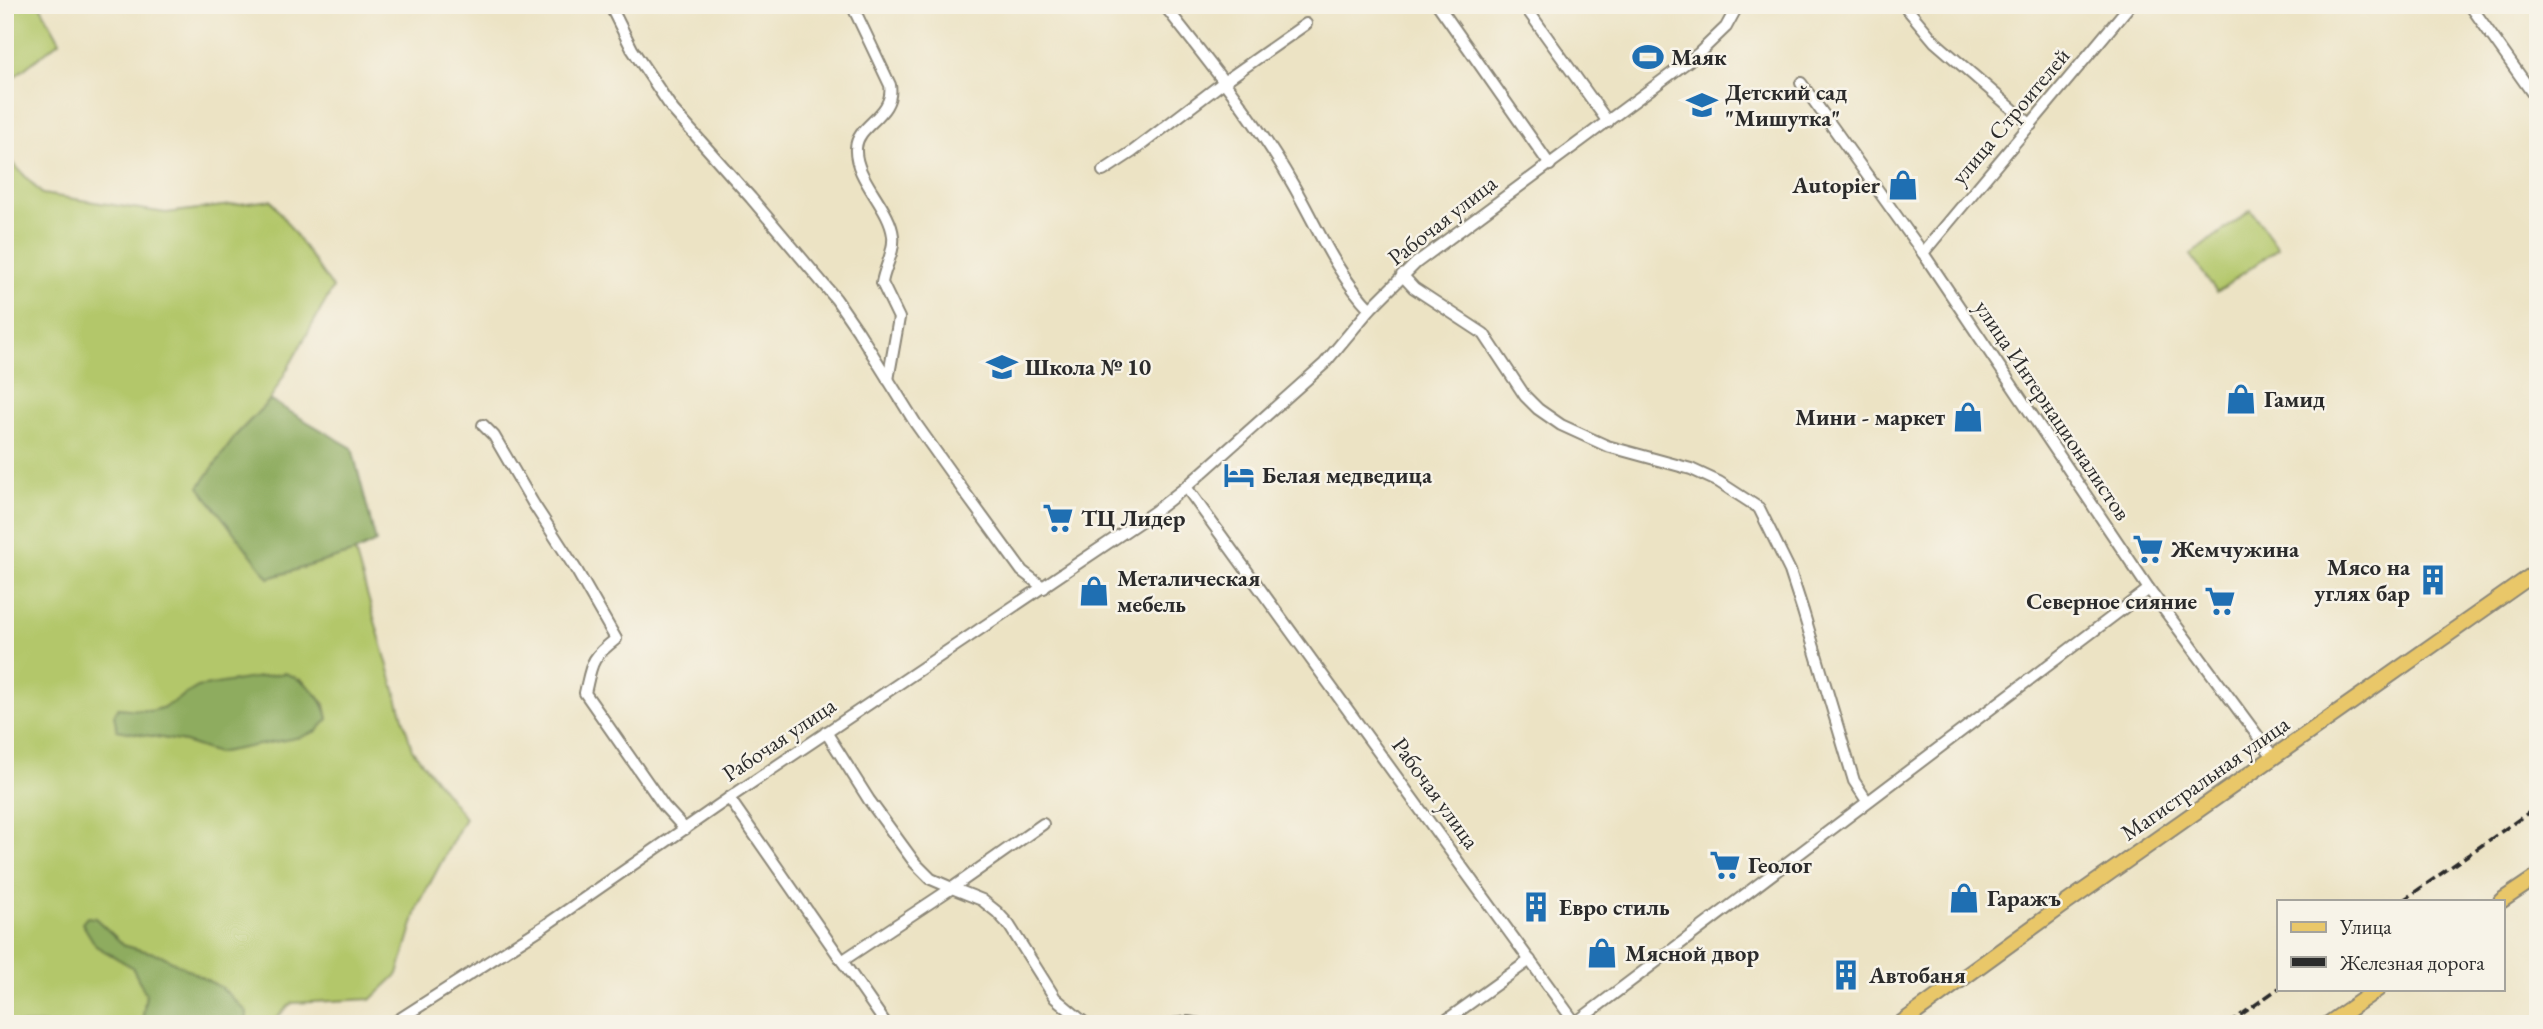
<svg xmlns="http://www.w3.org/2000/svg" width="2543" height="1029" viewBox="0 0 2543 1029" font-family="'EB Garamond',serif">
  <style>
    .green { fill: #b3c76a; stroke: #6f794a; stroke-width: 2; fill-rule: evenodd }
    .forest { fill: #8eac5e; stroke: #5c6c44; stroke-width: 2 }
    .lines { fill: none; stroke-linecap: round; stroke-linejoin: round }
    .minor-casing { stroke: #8c8778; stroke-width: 14 }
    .major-casing { stroke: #8c8778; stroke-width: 18 }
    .minor { stroke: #fff; stroke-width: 10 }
    .major { stroke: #e9c769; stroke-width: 14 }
    .rail { stroke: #2b2b2b; stroke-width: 3.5; stroke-dasharray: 10 5; stroke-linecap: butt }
    .labels { text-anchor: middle; stroke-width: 5; stroke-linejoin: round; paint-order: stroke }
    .poi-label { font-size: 23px; font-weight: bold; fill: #2b2b2b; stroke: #f7f3e8; text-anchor: start }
    .street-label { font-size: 23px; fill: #2b2b2b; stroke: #f7f3e8 }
  </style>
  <rect width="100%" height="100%" fill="#f7f3e8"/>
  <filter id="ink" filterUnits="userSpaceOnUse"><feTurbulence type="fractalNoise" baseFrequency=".0143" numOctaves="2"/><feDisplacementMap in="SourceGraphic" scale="14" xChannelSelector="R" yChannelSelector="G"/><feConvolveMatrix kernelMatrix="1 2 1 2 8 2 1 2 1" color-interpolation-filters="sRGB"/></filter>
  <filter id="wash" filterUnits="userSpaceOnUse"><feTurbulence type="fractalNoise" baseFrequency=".00686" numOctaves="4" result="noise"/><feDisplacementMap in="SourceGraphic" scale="28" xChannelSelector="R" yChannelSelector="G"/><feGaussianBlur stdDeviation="1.57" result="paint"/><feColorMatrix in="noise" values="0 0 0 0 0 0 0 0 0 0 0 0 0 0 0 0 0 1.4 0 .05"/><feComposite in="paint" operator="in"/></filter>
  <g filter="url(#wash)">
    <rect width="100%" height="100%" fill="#ece3c4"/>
    <g class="green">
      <polygon points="5,5 40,5 60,41 5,84"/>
      <path d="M5 155 42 194 166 213 271 200 333 288 270 400 237 434 269 578 355 552 412 749 465 818 419 904 398 974 372 999 292 1003 270 1024H247V1012L161 955 125 946 95 918 96 946 132 967 146 994 142 1024H5ZM301 679 325 704 328 719 217 753 185 742 117 730 118 708 151 711 165 707 198 687Z"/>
      <polygon points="2251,210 2278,248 2217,292 2190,255"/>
    </g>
    <g class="forest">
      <polygon points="270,400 352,448 376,542 355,552 269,578 199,487 237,434"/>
      <path d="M285 673C307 681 324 697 328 719L317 731 301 737 217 753 185 742 117 730 114 715 118 708 151 711 165 707 198 687Z"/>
      <polygon points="87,917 95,918 125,946 161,955 222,988 247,1012 247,1024 142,1024 146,994 132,967 96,946 82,923"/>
    </g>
  </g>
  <g filter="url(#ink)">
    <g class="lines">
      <g class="minor-casing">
        <g id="minor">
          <polyline points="610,5 632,49 673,110 751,198 836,299 858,331 916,424 968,497 1022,571 1044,588"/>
          <path d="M852 5 890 85C895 116 857 124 856 148 854 178 890 207 893 236 895 252 884 268 882 283L899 318 888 380"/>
          <path d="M1164 5C1209 62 1256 120 1292 183 1317 226 1335 272 1370 309"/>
          <polyline points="1438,5 1550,165"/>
          <polyline points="1524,5 1608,122"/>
          <polyline points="1904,5 1935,42 2031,125"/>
          <polyline points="2470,5 2538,101"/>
          <polyline points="1801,83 1923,253 2149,589 2274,758"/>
          <polyline points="1103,171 1132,152 1225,81 1306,24"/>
          <polyline points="1923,253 2130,5"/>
          <polyline points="1402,275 1414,288 1484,334 1525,396 1538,409 1561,425 1607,446 1691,469 1719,482 1759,508 1790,571 1803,611 1854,781 1867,801"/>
          <path d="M483 425 494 436 533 503 577 571 616 639C590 659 592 663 585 693L664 806 685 829"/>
          <polyline points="1186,487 1576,1024"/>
          <polyline points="826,732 869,800 915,863 931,879 952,888 1043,824"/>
          <polyline points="729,798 886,1024"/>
          <polyline points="842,961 952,888 982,900 997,912 1009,925 1055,998 1086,1024"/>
          <polyline points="392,1024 543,927 729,798 1154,512 1186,487 1324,364 1370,309 1416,263 1698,54 1726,27 1738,5"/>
          <polyline points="1172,1024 1188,1022 1200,1024"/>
          <polyline points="1441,1024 1530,960"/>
          <polyline points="1574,1024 2149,589"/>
        </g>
      </g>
      <g class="major-casing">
        <g id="major">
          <polyline points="2501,901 2538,876"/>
          <polyline points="1900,1024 2062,906 2538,571"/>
          <polyline points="2328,1024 2378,989"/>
        </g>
      </g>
      <use href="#minor" class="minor"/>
      <use href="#major" class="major"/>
      <g class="rail">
        <polyline points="2402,901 2538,806"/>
        <polyline points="2228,1024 2279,988"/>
      </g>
    </g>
  </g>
  <defs>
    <g id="stadium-bare" transform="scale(2.415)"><path d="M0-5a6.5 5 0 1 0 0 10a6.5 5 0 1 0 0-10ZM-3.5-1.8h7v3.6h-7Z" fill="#1f6fb2" stroke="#f7f3e8" stroke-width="2.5" paint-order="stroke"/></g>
    <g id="school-bare" transform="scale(2.415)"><path d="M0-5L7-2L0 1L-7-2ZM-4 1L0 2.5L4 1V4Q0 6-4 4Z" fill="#1f6fb2" stroke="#f7f3e8" stroke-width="2.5" paint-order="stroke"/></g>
    <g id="shop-bare" transform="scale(2.415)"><path d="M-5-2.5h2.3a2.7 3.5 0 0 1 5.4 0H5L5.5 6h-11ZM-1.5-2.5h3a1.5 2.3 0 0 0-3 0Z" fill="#1f6fb2" stroke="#f7f3e8" stroke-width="2.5" paint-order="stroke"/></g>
    <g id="hotel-bare" transform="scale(2.415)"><path d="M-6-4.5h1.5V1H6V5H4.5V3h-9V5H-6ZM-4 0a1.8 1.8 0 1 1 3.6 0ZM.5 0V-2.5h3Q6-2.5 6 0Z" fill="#1f6fb2" stroke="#f7f3e8" stroke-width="2.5" paint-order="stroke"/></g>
    <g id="supermarket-bare" transform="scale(2.415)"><path d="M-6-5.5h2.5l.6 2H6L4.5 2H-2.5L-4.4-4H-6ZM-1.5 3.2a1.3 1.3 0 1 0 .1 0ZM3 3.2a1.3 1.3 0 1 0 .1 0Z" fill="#1f6fb2" stroke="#f7f3e8" stroke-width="2.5" paint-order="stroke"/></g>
    <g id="building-bare" transform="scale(2.415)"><path d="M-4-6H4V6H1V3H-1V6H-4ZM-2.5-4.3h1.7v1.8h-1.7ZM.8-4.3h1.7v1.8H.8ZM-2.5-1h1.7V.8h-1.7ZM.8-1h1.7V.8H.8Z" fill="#1f6fb2" stroke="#f7f3e8" stroke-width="2.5" paint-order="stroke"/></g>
  </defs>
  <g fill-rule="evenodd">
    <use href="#stadium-bare" x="1648" y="57"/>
    <use href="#school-bare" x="1702" y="105"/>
    <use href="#shop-bare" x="1903" y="185"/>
    <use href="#school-bare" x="1002" y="367"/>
    <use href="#shop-bare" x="2241" y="399"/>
    <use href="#shop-bare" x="1968" y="417"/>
    <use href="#hotel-bare" x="1239" y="475"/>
    <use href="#supermarket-bare" x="1058" y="518"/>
    <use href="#supermarket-bare" x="2148" y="549"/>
    <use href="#building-bare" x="2433" y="580"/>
    <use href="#shop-bare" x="1094" y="591"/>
    <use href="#supermarket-bare" x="2220" y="601"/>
    <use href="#supermarket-bare" x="1725" y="865"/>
    <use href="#shop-bare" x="1964" y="898"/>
    <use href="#building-bare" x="1536" y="907"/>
    <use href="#shop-bare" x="1602" y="953"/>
    <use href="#building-bare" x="1846" y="975"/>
  </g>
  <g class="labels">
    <g class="poi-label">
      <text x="1671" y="65">Маяк</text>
      <text x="1725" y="100">Детский сад<tspan x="1725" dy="26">"Мишутка"</tspan></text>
      <text x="1880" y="193" text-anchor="end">Autopier</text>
      <text x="1025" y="375">Школа № 10</text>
      <text x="2264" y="407">Гамид</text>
      <text x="1945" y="425" text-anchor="end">Мини - маркет</text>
      <text x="1262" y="483">Белая медведица</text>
      <text x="1081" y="526">ТЦ Лидер</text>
      <text x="2171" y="557">Жемчужина</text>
      <text x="2410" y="575" text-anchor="end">Мясо на<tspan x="2410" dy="26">углях бар</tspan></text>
      <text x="1117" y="586">Металическая<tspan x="1117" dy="26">мебель</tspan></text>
      <text x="2197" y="609" text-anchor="end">Северное сияние</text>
      <text x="1748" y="873">Геолог</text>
      <text x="1987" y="906">Гаражъ</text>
      <text x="1559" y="915">Евро стиль</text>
      <text x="1625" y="961">Мясной двор</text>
      <text x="1869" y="983">Автобаня</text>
    </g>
    <g class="street-label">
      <text transform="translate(2010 116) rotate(-50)" y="8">улица Строителей</text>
      <text transform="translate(1442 220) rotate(-38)" y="8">Рабочая улица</text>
      <text transform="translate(2053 410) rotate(56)" y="8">улица Интернационалистов</text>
      <text transform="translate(779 739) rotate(-34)" y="8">Рабочая улица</text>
      <text transform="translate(2205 778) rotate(-35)" y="8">Магистральная улица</text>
      <text transform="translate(1436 793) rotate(54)" y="8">Рабочая улица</text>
    </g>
  </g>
  <rect width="2543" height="1029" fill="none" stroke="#f7f3e8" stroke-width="28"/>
  <rect x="2277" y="900" width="228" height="91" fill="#f7f3e8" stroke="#a5a39c" stroke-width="2"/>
  <rect x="2291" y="922" width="35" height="10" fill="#e9c769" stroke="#a5a39c" stroke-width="2"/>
  <text x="2340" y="934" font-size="21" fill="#2b2b2b">Улица</text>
  <rect x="2291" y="957" width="35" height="10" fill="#2b2b2b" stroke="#a5a39c" stroke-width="2"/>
  <text x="2340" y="970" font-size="21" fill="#2b2b2b">Железная дорога</text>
</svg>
